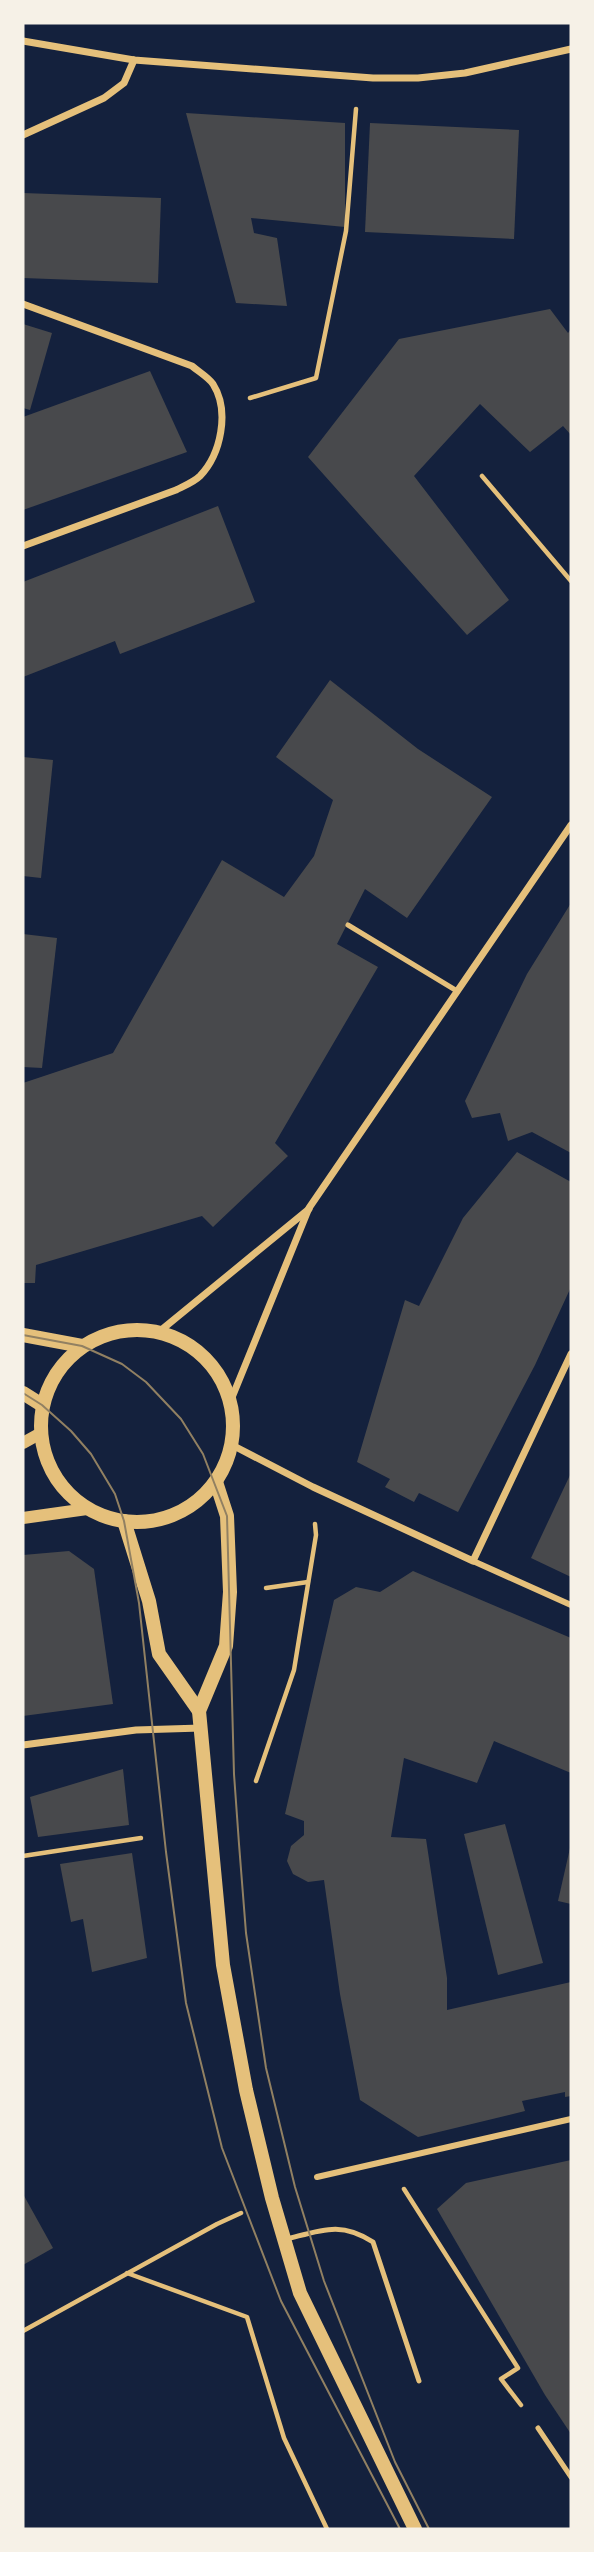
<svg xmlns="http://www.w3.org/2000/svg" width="594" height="2552" viewBox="0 0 594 2552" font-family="'Zilla Slab',serif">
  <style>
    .building { fill: #48494c }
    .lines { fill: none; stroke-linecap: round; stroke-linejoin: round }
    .path { stroke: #e5c07b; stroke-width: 4.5 }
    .service { stroke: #e5c07b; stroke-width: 5 }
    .pedestrian { stroke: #e5c07b; stroke-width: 6 }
    .minor { stroke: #e5c07b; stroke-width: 7 }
    .tertiary { stroke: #e5c07b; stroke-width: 12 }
    .secondary { stroke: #e5c07b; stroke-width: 14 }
    .tram { stroke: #918062; stroke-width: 2 }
  </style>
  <rect width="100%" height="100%" fill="#14213d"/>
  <g class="building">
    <polygon points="186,113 345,123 345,227 251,218 254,233 277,238 287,306 236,303"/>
    <polygon points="370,123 519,130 514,239 365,232"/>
    <polygon points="23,193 161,198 158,283 23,278"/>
    <polygon points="550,309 568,333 571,329 571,435 563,426 530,452 480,404 414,476 509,600 467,635 308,457 399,339"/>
    <polygon points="23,324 52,333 30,410 23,408"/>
    <polygon points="150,371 187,452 23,510 23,417"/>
    <polygon points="218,506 255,602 120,654 115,641 23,677 23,582"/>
    <polygon points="330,680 418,749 492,797 407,918 365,889 337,944 378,967 275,1143 288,1156 213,1227 202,1216 36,1265 35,1283 23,1283 23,1083 113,1053 222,860 284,897 314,856 333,800 276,757"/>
    <polygon points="23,757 53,760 41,878 23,876"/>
    <polygon points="571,903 571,1153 532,1132 508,1141 500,1113 472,1118 465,1101 527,974"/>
    <polygon points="23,934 57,938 42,1068 23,1067"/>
    <polygon points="517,1152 571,1182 571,1287 535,1365 458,1512 419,1493 414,1502 385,1487 390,1479 357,1462 405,1300 419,1306 463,1218"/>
    <polygon points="571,1473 571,1577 531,1558"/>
    <polygon points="69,1551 94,1569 113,1704 23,1716 23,1555"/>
    <polygon points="413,1571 571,1638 571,1773 494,1741 477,1783 404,1758 391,1837 426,1839 447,1978 447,2010 571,1982 571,2096 565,2097 565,2092 522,2101 525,2111 418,2137 360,2100 340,1994 324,1880 308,1882 293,1874 287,1861 291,1846 304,1835 304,1821 285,1814 334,1600 356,1587 380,1592"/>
    <polygon points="123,1769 129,1825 38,1837 30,1797"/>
    <polygon points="505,1824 543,1963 498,1975 464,1834"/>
    <polygon points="570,1848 571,1849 571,1904 558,1901"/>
    <polygon points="132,1853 147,1958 92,1972 83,1919 71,1922 60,1864"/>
    <polygon points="571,2160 571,2434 545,2395 437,2209 466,2183"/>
    <polygon points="23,2194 53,2248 23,2265"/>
  </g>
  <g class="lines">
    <g class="path">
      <polyline points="250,398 316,378 346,231 356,109"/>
      <polyline points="482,476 571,581"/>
      <polyline points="266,1588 308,1582"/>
      <polyline points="256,1781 294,1670 316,1535 315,1524"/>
      <polyline points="23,1856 141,1838"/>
      <polyline points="404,2189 518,2368 501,2379 521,2405"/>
      <polyline points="127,2273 247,2317 284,2438 327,2529"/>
      <polyline points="23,2331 217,2224 241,2213"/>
    </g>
    <g class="service">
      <polyline points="348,925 457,991"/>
      <path d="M287 2239C322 2230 341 2221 373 2242L419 2381"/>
      <polyline points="538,2428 571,2477"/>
    </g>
    <g class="pedestrian">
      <polyline points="473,1561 571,1605"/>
      <polyline points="317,2177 571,2119"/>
    </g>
    <g class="minor">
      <polyline points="23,41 134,60 373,78 418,78 465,73 571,49"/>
      <polyline points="23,135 104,98 124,83 134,60"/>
      <path d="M23 304 192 366C199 372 208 377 213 384 230 411 221 454 200 476 194 482 184 486 176 490L23 546"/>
      <polyline points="160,1331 309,1209"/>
      <polyline points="231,1400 309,1208 571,825"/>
      <polyline points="232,1445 313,1487 473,1561 571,1354"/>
      <polyline points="23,1745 136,1730 201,1728"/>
    </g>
    <g class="tertiary">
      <polyline points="23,1443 41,1433"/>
      <polyline points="23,1518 87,1509"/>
    </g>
    <g class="secondary">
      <circle cx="137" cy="1426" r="96"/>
      <polyline points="23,1335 82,1346"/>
      <polyline points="23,1393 42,1405"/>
      <polyline points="216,1482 227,1516 230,1592 226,1646 199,1711 223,1965 246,2090 272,2198 300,2293 415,2529"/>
      <polyline points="124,1521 149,1601 159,1654 199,1711"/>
    </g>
    <g class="tram">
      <polyline points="23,1335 82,1346 122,1364 146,1382 181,1419 203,1454 227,1516 234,1774 239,1844 246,1933 266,2068 295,2187 324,2281 395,2462 429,2529"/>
      <polyline points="23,1393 42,1405 71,1431 91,1454 115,1494 124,1521 139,1603 166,1852 186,2003 222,2148 281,2301 400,2529"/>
    </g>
  </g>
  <rect width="594" height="2552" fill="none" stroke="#f6f1e7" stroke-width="49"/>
</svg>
